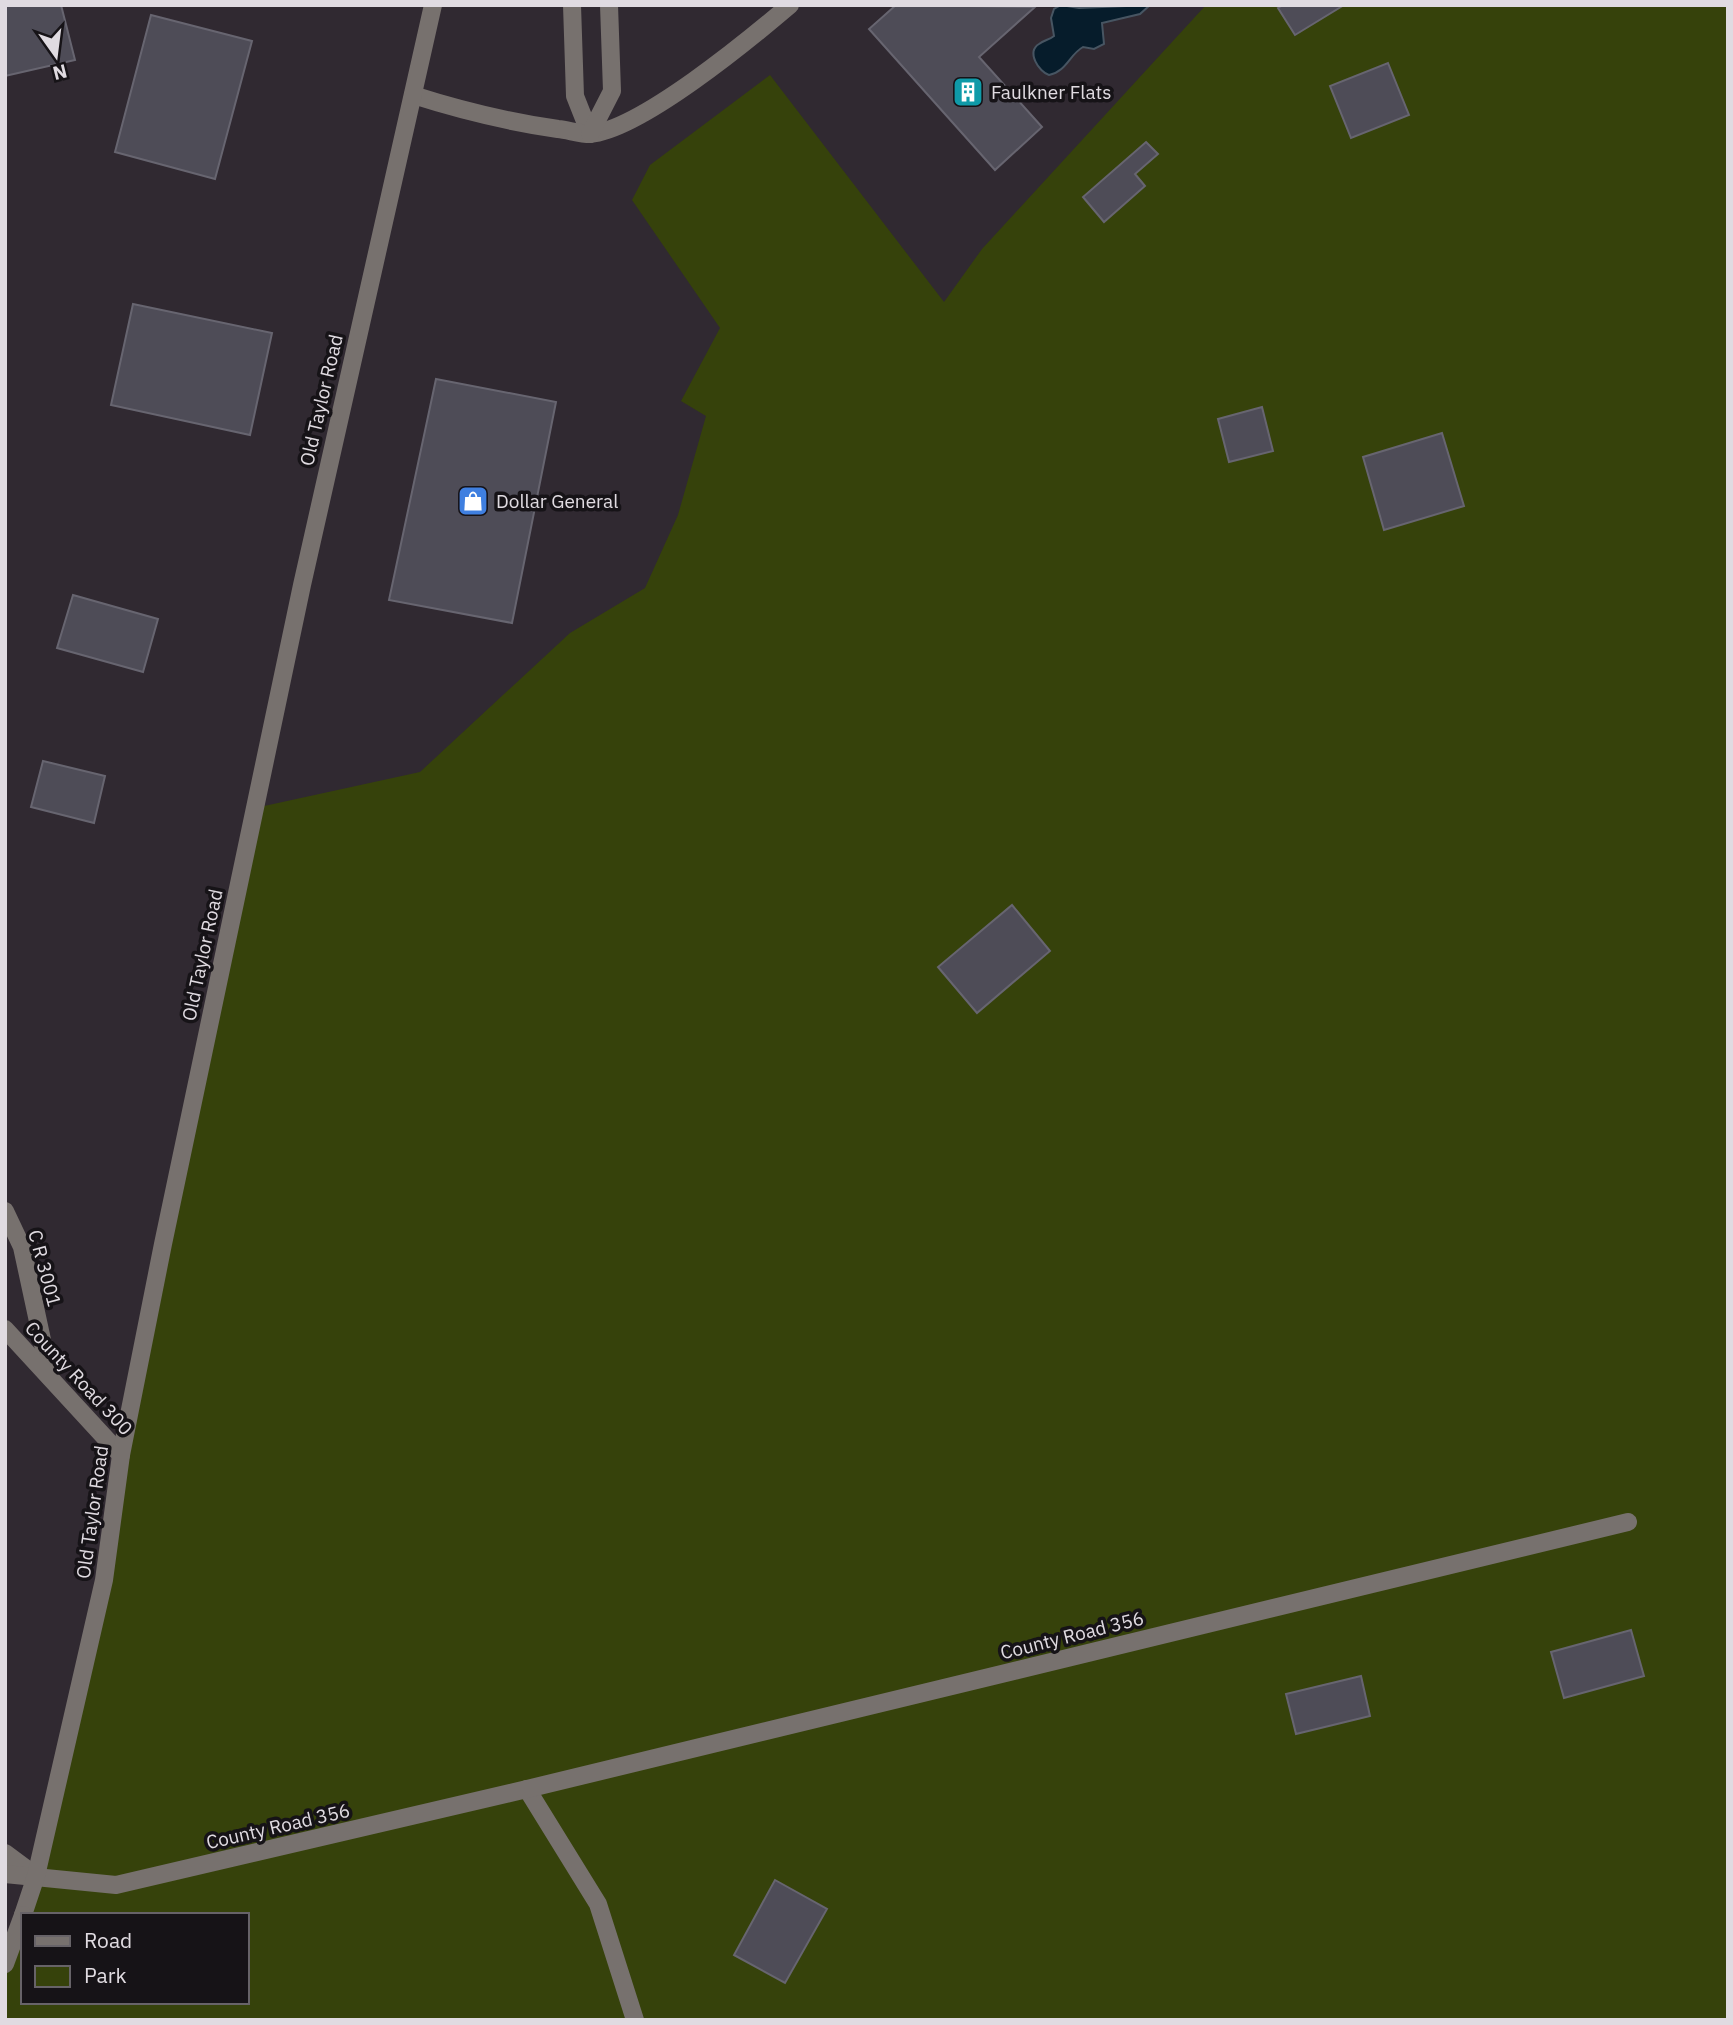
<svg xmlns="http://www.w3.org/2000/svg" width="1733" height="2025" viewBox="0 0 1733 2025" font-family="'IBM Plex Sans',sans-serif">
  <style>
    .green { fill: #36420b; fill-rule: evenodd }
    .water { fill: #061c2b; stroke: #475562; stroke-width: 2 }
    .building { fill: #4e4c57; stroke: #676570; stroke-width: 2 }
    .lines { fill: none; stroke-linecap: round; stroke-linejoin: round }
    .minor { stroke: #77716e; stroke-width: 18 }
    .labels { text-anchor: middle; stroke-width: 7; stroke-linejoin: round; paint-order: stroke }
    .poi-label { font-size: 19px; fill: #e0dbe1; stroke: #161317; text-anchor: start }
    .street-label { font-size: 19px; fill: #e0dbe1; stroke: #161317 }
  </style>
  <rect width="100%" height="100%" fill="#302931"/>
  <path class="green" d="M1206 5H1728V2020H5V1955L37 1876 255 808 420 772 570 633 645 588 678 515 706 416 681 401 720 328 632 200 650 165 770 75 944 302 982 249ZM23 1915H247V2002H23Z"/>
  <path class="water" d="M1061 5 1079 8 1150 5 1140 14 1102 23 1104 44 1094 49 1083 47C1069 55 1067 71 1049 75 1039 72 1026 52 1039 44 1044 40 1049 40 1054 36L1051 18 1054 9Z"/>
  <g class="building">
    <polygon points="5,5 61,5 75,60 5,76"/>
    <polygon points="896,5 1035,7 979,57 1042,127 995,170 869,29"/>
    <polygon points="1283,5 1344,5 1295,35 1278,8"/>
    <polygon points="151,15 252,41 215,179 115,152"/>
    <polygon points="1388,63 1409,115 1351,138 1330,86"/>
    <polygon points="1146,142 1158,154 1135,174 1145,186 1104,222 1083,197"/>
    <polygon points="133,304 272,333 250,435 111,405"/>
    <polygon points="436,379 556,402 512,623 389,600"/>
    <polygon points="1262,407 1273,451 1229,462 1218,419"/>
    <polygon points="1442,433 1464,506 1384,530 1363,457"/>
    <polygon points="73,595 158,619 143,672 57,648"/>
    <polygon points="43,761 105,776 94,823 31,807"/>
    <polygon points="1012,905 1050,951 977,1013 938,967"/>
    <polygon points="1631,1630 1644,1676 1564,1698 1551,1652"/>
    <polygon points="1361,1676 1370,1716 1296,1734 1286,1694"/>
    <polygon points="775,1880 827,1909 785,1983 734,1955"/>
  </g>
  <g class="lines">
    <g class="minor">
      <polyline points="572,5 575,96 590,134"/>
      <path d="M413 95C460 110 509 122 558 129 568 130 580 134 590 134 640 130 750 39 790 5"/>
      <polyline points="590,134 612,91 609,5"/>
      <polyline points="5,1211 22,1247 50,1377"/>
      <polyline points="5,1329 121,1455"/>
      <polyline points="527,1789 598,1904 635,2020"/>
      <polyline points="5,1853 36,1876"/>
      <polyline points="5,1874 116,1885 527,1789 1628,1522"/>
      <polyline points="23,1915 36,1876 104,1580 121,1455 163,1244 302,585 433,5"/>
      <polyline points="5,1964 23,1915"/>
    </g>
  </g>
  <defs>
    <g id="building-square" transform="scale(1.575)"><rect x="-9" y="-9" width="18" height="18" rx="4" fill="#0f9aa8" stroke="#161317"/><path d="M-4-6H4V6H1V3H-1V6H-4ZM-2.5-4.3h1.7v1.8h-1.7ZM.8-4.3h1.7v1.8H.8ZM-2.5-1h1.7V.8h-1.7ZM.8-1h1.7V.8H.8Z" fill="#fff"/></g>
    <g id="shop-square" transform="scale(1.575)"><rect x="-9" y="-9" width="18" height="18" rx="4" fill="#3f7fe0" stroke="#161317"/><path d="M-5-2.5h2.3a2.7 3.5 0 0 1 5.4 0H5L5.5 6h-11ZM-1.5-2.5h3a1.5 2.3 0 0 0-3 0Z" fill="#fff"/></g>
  </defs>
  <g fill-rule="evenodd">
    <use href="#building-square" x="968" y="92"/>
    <use href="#shop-square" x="473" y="501"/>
  </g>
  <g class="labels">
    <g class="poi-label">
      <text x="991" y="99">Faulkner Flats</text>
      <text x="496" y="508">Dollar General</text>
    </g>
    <g class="street-label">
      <text transform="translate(321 400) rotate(-77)" y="7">Old Taylor Road</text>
      <text transform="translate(202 955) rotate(-78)" y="7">Old Taylor Road</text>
      <text transform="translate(45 1268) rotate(75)" y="7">C R 3001</text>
      <text transform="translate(79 1378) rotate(47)" y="7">County Road 300</text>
      <text transform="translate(92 1512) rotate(-82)" y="7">Old Taylor Road</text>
      <text transform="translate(1072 1635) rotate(-14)" y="7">County Road 356</text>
      <text transform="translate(278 1826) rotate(-13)" y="7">County Road 356</text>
    </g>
  </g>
  <rect width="1733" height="2025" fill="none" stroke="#e0dbe1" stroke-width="14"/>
  <rect x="21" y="1913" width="228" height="91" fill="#161317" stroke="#676368" stroke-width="2"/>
  <rect x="35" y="1936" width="35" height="10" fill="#77716e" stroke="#676368" stroke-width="2"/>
  <text x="84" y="1948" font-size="21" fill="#e0dbe1">Road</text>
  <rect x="35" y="1966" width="35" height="21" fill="#36420b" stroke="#676368" stroke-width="2"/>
  <text x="84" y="1983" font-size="21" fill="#e0dbe1">Park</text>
  <g transform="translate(56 56) rotate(166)" stroke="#161317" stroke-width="5" paint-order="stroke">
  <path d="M0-5L12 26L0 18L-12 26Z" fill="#e0dbe1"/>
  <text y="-10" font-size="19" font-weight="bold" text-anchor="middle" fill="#e0dbe1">N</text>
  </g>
</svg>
